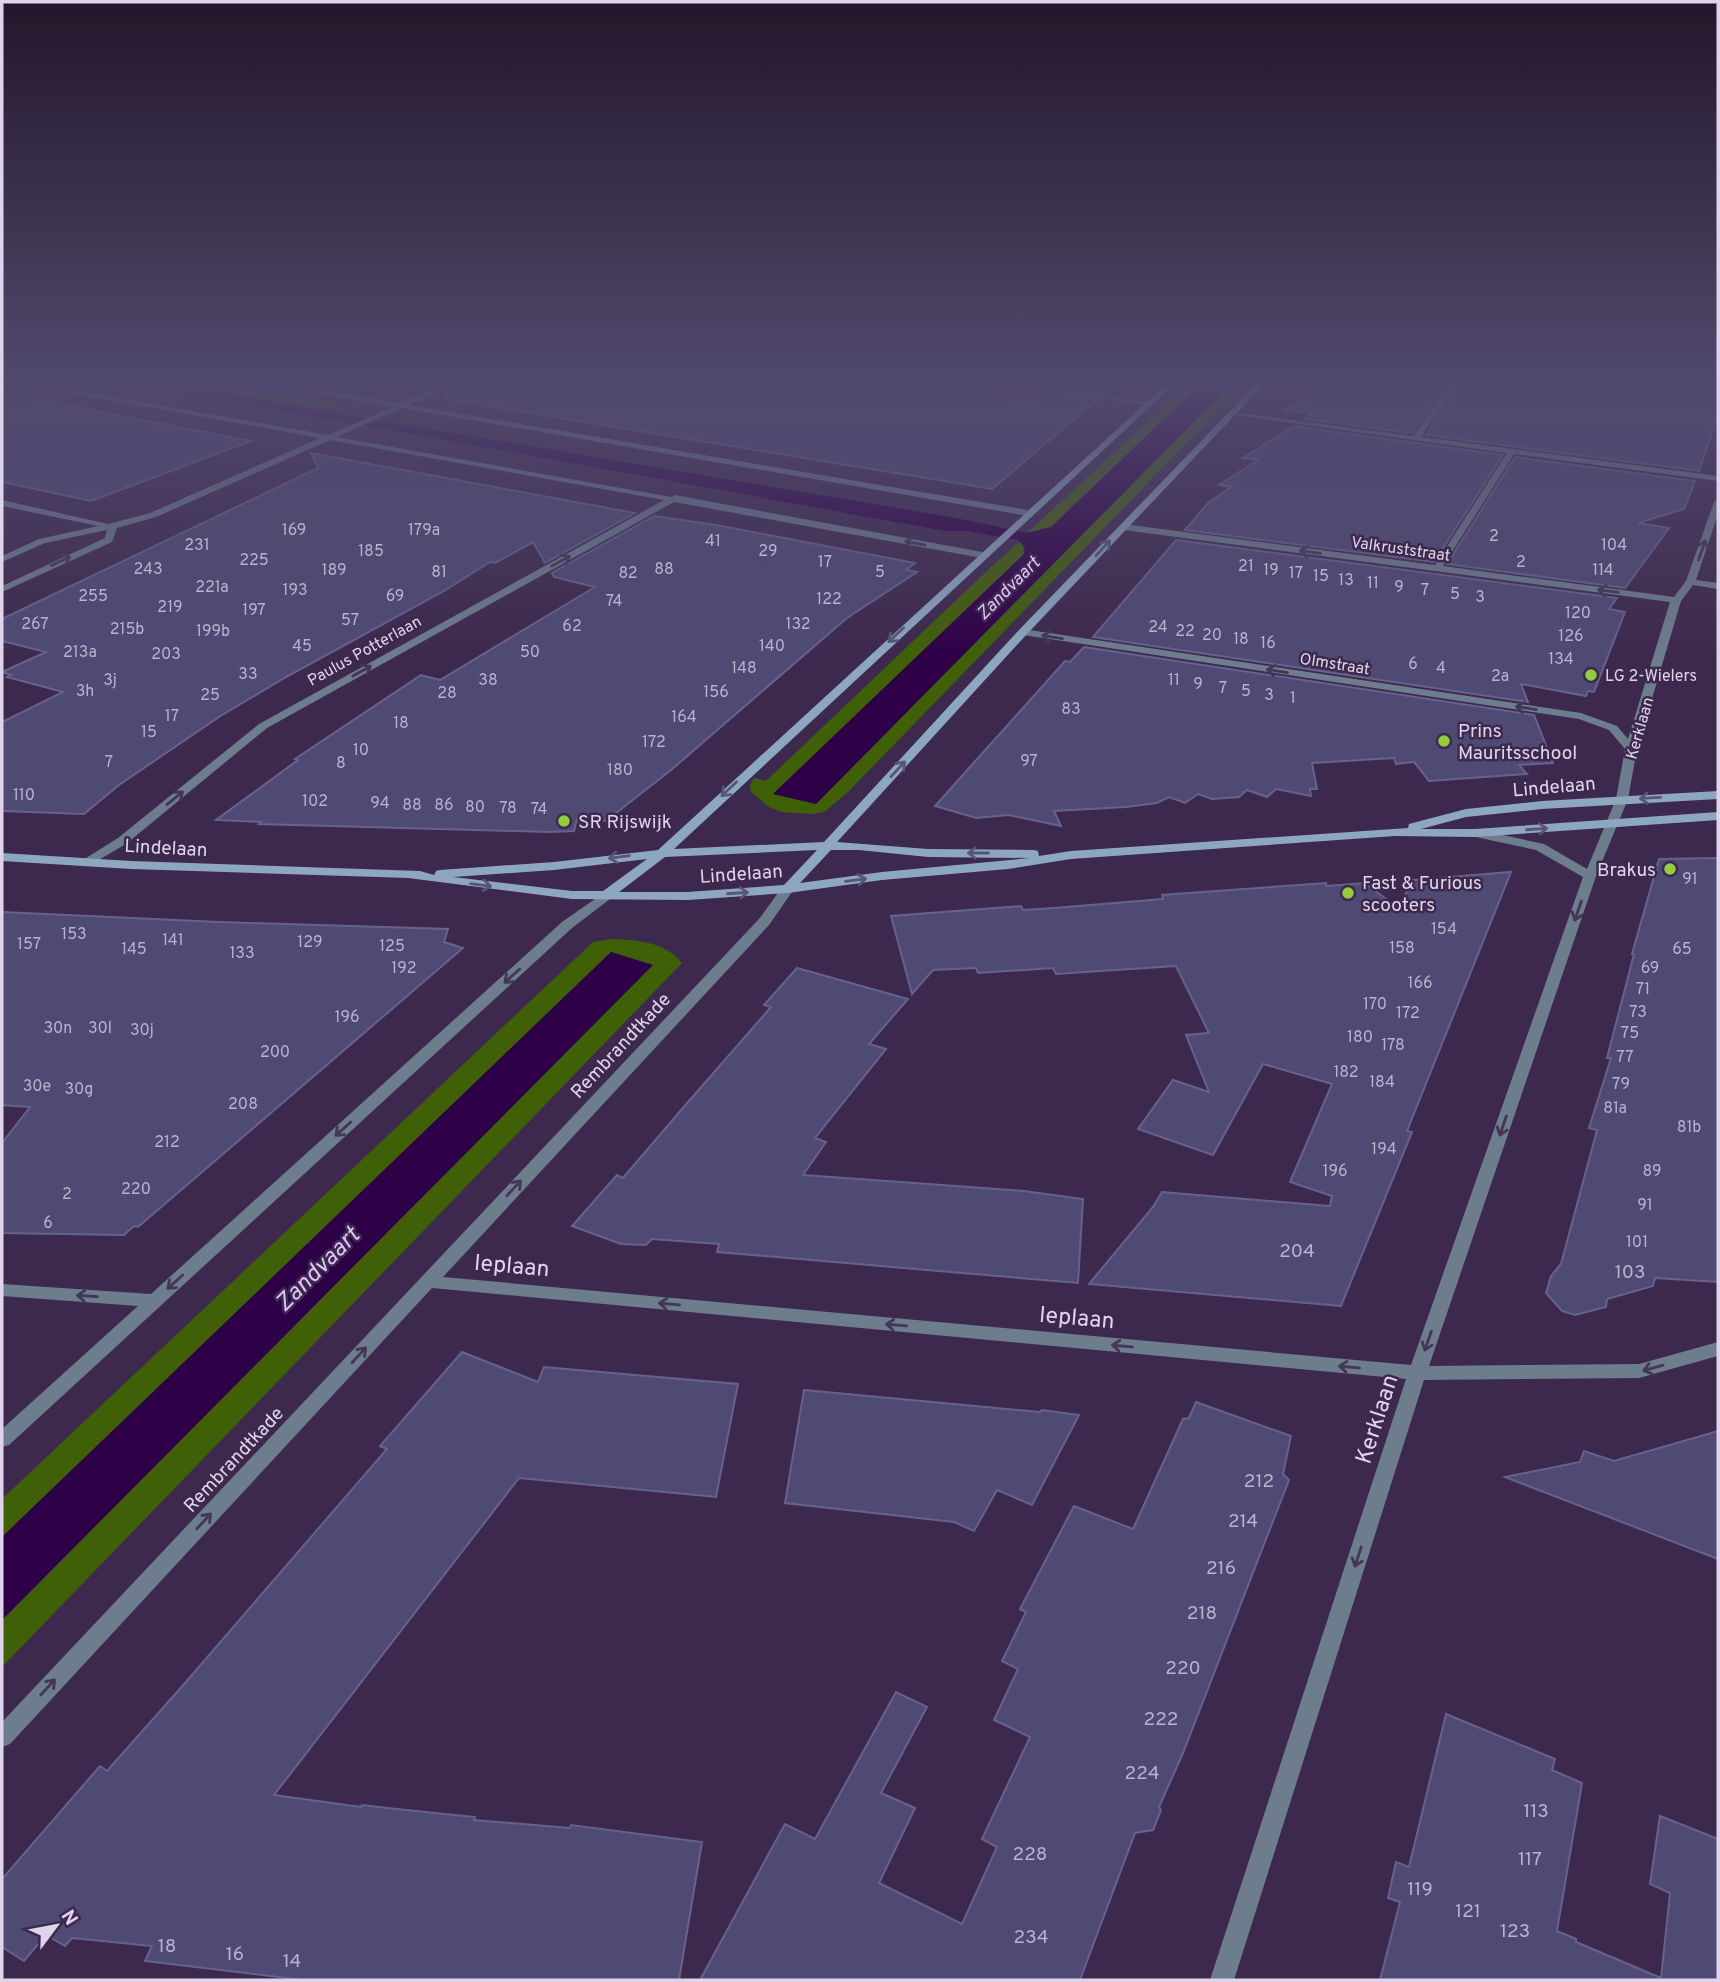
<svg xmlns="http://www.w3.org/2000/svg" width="1720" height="1982" viewBox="0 0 1720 1982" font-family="Overpass,sans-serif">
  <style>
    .green { fill: #406007 }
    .water { fill: #2e0047 }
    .building { fill: #4f4a74; stroke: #67628d; stroke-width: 2 }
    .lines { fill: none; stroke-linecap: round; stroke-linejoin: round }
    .street { fill: #6e7d8d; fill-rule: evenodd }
    .secondary { fill: #8ea7c0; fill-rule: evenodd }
    .oneway { stroke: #443657 }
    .oneway2 { stroke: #595575 }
    .poi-dot { fill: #93cc3d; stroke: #3d294d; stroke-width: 2.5 }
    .labels { text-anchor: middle; stroke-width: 5; stroke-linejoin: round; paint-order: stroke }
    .number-label { font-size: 16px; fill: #bcb2ce }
    .far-street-label { font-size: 16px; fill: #e0d4ec; stroke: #3d294d }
    .far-poi-label { font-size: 16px; fill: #e0d4ec; stroke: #3d294d; text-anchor: start }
    .far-water-label { font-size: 18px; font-style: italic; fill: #e2c1ff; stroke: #3d294d }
    .poi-label { font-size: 19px; fill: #e0d4ec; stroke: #3d294d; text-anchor: start }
    .street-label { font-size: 19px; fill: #e0d4ec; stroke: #3d294d }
    .near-number-label { font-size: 19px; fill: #bcb2ce }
    .near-street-label { font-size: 23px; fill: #e0d4ec; stroke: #3d294d }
    .near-water-label { font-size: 24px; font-style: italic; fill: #e2c1ff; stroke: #3d294d }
  </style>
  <rect width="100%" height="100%" fill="#3d294d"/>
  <g class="green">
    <polygon points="149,379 185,379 334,404 322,409"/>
    <polygon points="1194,379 1206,379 1051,527 1027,533"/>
    <polygon points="1236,379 1249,379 848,792 824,812 811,814 781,812 769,807 751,792 750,785 754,778 766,781 992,566 1019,542 1023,544 1024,554 774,793 816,804"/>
    <path d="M613 939C638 940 665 942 682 963L2 1667V1620L652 965 611 952 2 1537V1499L593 942Z"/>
  </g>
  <g class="water">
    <polygon points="87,379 152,379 347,415 956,518 1027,533 1051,527 1206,379 1236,379 816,804 773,794 1024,554 1025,548 1018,540 966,531 945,531 335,420"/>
    <polygon points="611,952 653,965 2,1620 2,1537"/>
  </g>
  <g class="building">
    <polygon points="467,379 864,379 1033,402 1051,394 1097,400 992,489 446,399 447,390"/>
    <polygon points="1083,379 1123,379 1105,394 1063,388"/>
    <polygon points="1350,379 1450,379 1412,433 1305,419 1314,413 1284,410"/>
    <polygon points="1463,379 1718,379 1718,415 1699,471 1426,435"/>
    <polygon points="2,393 138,419 251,441 91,501 2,482"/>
    <polygon points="1294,426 1503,455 1434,562 1185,530 1208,503 1231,487 1219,485 1258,460 1243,458"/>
    <polygon points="311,453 635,513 545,563 533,542 495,563 490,562 444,591 286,677 219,717 119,785 84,814 2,811 2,722 63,692 7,677 11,675 2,672 46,652 2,641 2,619 318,468"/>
    <polygon points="1515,457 1695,481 1684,509 1638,523 1669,528 1625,588 1447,564"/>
    <polygon points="654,516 716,525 915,563 906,570 917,572 847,618 671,770 606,821 578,816 574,831 550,832 259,824 261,822 216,820 298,760 295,759 421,675 440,680 595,587 554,577 552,573"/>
    <polygon points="1176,540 1617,598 1609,609 1625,612 1594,692 1588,691 1586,696 1521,684 1528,702 1093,637"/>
    <polygon points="1084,647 1534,715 1553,763 1519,765 1527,774 1429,781 1414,762 1396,764 1394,758 1312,763 1317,789 1310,789 1311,796 1276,789 1267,797 1247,790 1239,797 1212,799 1198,794 1185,803 1169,797 1157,803 1126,807 1054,811 1061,826 1009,815 976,818 935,806 1065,661 1070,662"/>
    <polygon points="1718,858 1718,1282 1655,1278 1653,1286 1607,1299 1606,1307 1575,1315 1562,1311 1546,1293 1551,1276 1561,1264 1597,1130 1589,1128 1611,1058 1607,1058 1634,954 1632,954 1659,859"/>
    <polygon points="1511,872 1407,1131 1412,1132 1341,1306 1089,1284 1153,1207 1162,1192 1330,1206 1332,1196 1290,1182 1332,1084 1263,1064 1213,1155 1138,1129 1173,1080 1209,1092 1186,1035 1209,1033 1176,966 1056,974 1053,968 978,973 976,968 933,970 912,994 891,916 1021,906 1023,910 1054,908 1163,899 1162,895 1326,883 1327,886 1365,883 1398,908 1413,880"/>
    <polygon points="2,912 219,922 448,929 444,942 463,948 138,1227 134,1226 124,1235 2,1233 2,1143 30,1107 2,1105"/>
    <polygon points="797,968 908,999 869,1044 886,1049 815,1138 826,1142 803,1175 1024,1191 1083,1199 1078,1283 717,1252 719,1244 652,1239 646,1245 621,1244 572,1226 617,1175 623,1178 682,1109 771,1007 764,1005"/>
    <polygon points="462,1352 538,1382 544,1367 738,1384 716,1497 519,1478 274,1795 361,1807 362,1805 387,1808 475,1817 474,1820 570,1828 571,1825 702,1842 679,1980 303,1980 145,1961 152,1946 72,1938 65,1946 46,1935 24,1961 2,1947 2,1879 100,1766 107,1771 185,1683 387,1449 380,1446"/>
    <polygon points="804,1390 1040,1412 1042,1410 1079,1415 1032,1505 997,1490 974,1531 954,1522 785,1503"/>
    <polygon points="1196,1402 1291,1436 1283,1474 1289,1480 1183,1753 1159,1807 1161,1810 1153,1830 1135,1833 1080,1980 700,1980 785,1824 815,1839 896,1692 927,1707 881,1793 915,1808 879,1883 962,1924 997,1847 982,1839 1030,1737 994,1720 1018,1669 1002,1661 1026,1612 1020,1609 1074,1506 1133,1529 1183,1419 1189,1418"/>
    <polygon points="1718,1431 1718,1559 1505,1477 1580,1462 1584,1451 1614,1461"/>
    <polygon points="1446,1714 1555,1759 1552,1770 1582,1783 1557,1931 1576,1939 1576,1942 1661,1978 1670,1893 1650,1884 1660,1816 1718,1839 1718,1980 1380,1980 1400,1902 1388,1898 1396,1862 1409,1867"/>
  </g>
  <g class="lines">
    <g class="street">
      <polygon points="2,379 13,379 328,435 393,407 241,379 255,379 400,403 457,379 465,379 409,405 1028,510 1032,513 1028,516 402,408 337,437 671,497 675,495 982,552 987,555 982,558 674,502 267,728 126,844 90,865 86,864 84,861 86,858 118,838 259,724 664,500 330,440 156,517 117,528 112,542 2,592 2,586 105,538 107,530 45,543 2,562 2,556 39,539 98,526 2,506 2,500 108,524 150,513 320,438 3,381"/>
      <polygon points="967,379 984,379 1153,403 1149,405"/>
      <polygon points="1453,379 1460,379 1421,437 1718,476 1718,481 1514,454 1443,566 1674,597 1686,581 1714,502 1718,499 1718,514 1696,580 1718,583 1718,589 1693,585 1681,601 1637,749 1628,799 1596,876 1429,1366 1639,1364 1718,1342 1718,1356 1639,1378 1424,1380 1234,1980 1210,1980 1406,1379 432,1288 10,1744 2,1747 2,1722 759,919 783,886 793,886 794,889 769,925 443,1277 1411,1365 1583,877 1536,850 1471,836 1469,833 1475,829 1544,844 1587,869 1616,799 1625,749 1609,730 1579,719 1023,635 1018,632 1023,629 1581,713 1617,726 1628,739 1670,602 1123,530 1119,527 1123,524 1435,565 1507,453 1227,414 1231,412 1413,436"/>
      <polygon points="605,892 610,893 611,896 610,899 572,928 9,1445 2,1447 2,1429 138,1306 2,1296 2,1284 151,1294 562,922"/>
    </g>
    <path class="secondary" d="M1172 379H1180L674 849 824 842 1019 630 1261 379H1269L1027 634 837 842 928 849 1034 850 1038 851 1039 856 1071 851 1408 828 1409 824 1466 809 1542 801 1718 791V799L1542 809 1466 817 1421 829H1475L1718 812V820L1475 837 1395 836 1071 859 1008 869 882 880 788 893 688 900 572 899 408 878 131 869 2 861V853L131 861 420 871 434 875 436 871 440 870 554 862 658 850ZM817 850 784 885 688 892H619L665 857ZM831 850H859L928 857 1030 858 882 872 800 883ZM647 859 603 891H572L453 877 554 870Z"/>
  </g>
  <defs><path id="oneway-shaft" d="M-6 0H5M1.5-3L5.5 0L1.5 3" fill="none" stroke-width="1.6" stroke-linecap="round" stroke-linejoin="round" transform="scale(1.75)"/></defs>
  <g class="oneway">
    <use href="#oneway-shaft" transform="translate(915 543) rotate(-169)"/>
    <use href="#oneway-shaft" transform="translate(1702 550) rotate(-71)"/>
    <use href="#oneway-shaft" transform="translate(1310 552) rotate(-172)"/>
    <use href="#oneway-shaft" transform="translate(61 561) rotate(-25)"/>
    <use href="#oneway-shaft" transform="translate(561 561) rotate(-29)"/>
    <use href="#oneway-shaft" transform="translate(1608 591) rotate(-172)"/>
    <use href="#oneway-shaft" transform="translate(1052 637) rotate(-171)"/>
    <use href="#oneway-shaft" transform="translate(362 671) rotate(-29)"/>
    <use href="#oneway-shaft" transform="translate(1277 671) rotate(-171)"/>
    <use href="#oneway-shaft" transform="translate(1526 708) rotate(-171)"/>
    <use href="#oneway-shaft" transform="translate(175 798) rotate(-39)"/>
    <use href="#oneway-shaft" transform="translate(1578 911) rotate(109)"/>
    <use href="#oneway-shaft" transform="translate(512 976) rotate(138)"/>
    <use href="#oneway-shaft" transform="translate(1503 1126) rotate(109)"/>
    <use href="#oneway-shaft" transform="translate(343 1129) rotate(138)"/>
    <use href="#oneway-shaft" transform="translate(514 1188) rotate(-47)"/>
    <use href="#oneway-shaft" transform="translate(175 1282) rotate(138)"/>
    <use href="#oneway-shaft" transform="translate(87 1296) rotate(-176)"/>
    <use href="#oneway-shaft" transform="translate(669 1304) rotate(-175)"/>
    <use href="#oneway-shaft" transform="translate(896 1325) rotate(-175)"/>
    <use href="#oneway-shaft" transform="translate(1428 1341) rotate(109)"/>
    <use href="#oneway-shaft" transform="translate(1122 1346) rotate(-175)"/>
    <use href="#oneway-shaft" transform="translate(359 1355) rotate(-47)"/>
    <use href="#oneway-shaft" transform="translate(1349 1367) rotate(-175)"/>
    <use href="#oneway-shaft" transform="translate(1653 1368) rotate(164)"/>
    <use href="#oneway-shaft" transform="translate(204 1521) rotate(-47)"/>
    <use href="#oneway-shaft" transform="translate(1358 1557) rotate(108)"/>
    <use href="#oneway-shaft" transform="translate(48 1687) rotate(-47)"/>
  </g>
  <g class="oneway2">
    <use href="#oneway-shaft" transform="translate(1103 548) rotate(-47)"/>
    <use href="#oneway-shaft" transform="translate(896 635) rotate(137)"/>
    <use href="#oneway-shaft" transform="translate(898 769) rotate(-47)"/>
    <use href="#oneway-shaft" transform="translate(729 789) rotate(137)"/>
    <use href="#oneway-shaft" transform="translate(1650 798) rotate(177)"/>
    <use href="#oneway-shaft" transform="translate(1537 829) rotate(-4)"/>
    <use href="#oneway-shaft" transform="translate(978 853) rotate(-180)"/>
    <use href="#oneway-shaft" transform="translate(619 857) rotate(173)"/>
    <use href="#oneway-shaft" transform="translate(856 880) rotate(-8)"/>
    <use href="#oneway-shaft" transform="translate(481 885) rotate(7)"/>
    <use href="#oneway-shaft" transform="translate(738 893) rotate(-4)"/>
  </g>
  <linearGradient id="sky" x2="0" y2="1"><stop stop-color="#22172a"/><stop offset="0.58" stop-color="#51496d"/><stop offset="1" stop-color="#51496d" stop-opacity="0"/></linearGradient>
  <rect width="1720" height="656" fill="url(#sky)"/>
  <g class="poi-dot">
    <circle cx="1591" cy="675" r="7"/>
    <circle cx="1444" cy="741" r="7"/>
    <circle cx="564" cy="821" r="7"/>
    <circle cx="1670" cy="869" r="7"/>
    <circle cx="1348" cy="893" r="7"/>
  </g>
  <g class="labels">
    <g class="number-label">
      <text x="294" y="535">169</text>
      <text x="424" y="535">179a</text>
      <text x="1494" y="541">2</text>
      <text x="713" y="546">41</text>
      <text x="197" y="550">231</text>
      <text x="1614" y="550">104</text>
      <text x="371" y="556">185</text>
      <text x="768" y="556">29</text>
      <text x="254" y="565">225</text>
      <text x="825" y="567">17</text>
      <text x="1521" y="567">2</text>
      <text x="1246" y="571">21</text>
      <text x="148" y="574">243</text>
      <text x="664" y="574">88</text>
      <text x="334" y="575">189</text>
      <text x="1271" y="575">19</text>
      <text x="1603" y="575">114</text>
      <text x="439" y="577">81</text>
      <text x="880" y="577">5</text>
      <text x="628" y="578">82</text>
      <text x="1296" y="578">17</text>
      <text x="1321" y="581">15</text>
      <text x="1346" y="585">13</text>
      <text x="1373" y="588">11</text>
      <text x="212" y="592">221a</text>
      <text x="1399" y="592">9</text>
      <text x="295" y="595">193</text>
      <text x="1425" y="595">7</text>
      <text x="1455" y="599">5</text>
      <text x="93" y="601">255</text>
      <text x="395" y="601">69</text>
      <text x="1480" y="602">3</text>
      <text x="829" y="604">122</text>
      <text x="614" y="606">74</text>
      <text x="170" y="612">219</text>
      <text x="254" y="615">197</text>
      <text x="1578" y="618">120</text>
      <text x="350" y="625">57</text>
      <text x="35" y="629">267</text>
      <text x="798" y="629">132</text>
      <text x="572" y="631">62</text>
      <text x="1158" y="632">24</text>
      <text x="127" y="634">215b</text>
      <text x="213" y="636">199b</text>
      <text x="1185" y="636">22</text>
      <text x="1212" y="640">20</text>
      <text x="1571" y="641">126</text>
      <text x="1241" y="644">18</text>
      <text x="1268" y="648">16</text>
      <text x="302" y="651">45</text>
      <text x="772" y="651">140</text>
      <text x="80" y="657">213a</text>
      <text x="530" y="657">50</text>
      <text x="166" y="659">203</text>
      <text x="1561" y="664">134</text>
      <text x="1413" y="669">6</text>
      <text x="744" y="673">148</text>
      <text x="1441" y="673">4</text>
      <text x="248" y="679">33</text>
      <text x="1500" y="681">2a</text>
      <text x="110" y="685">3j</text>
      <text x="488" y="685">38</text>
      <text x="1174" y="685">11</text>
      <text x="1198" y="689">9</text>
      <text x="1223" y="693">7</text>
      <text x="85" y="696">3h</text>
      <text x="1246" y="696">5</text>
      <text x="716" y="697">156</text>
      <text x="447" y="698">28</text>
      <text x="210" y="700">25</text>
      <text x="1269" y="700">3</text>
      <text x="1293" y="703">1</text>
      <text x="1071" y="714">83</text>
      <text x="172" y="721">17</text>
      <text x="684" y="722">164</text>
      <text x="401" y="728">18</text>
      <text x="149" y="737">15</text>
      <text x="654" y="747">172</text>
      <text x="361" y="755">10</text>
      <text x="1029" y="766">97</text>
      <text x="109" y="767">7</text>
      <text x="341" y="768">8</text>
      <text x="620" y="775">180</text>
      <text x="24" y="800">110</text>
      <text x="315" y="806">102</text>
      <text x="380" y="808">94</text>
      <text x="412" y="810">88</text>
      <text x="444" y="810">86</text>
      <text x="475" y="812">80</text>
      <text x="508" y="813">78</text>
      <text x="539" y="814">74</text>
      <text x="1690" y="884">91</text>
      <text x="1444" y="934">154</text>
      <text x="74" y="939">153</text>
      <text x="173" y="945">141</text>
      <text x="310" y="947">129</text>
      <text x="29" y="949">157</text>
      <text x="392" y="951">125</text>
      <text x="1402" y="953">158</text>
      <text x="134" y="954">145</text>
      <text x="1682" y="954">65</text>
      <text x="242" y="958">133</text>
      <text x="404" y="973">192</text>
      <text x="1650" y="973">69</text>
      <text x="1420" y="988">166</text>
      <text x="1643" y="994">71</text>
      <text x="1375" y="1009">170</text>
      <text x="1638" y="1017">73</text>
      <text x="1408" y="1018">172</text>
      <text x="347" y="1022">196</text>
      <text x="58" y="1033">30n</text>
      <text x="100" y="1033">30l</text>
      <text x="142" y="1035">30j</text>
      <text x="1630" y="1038">75</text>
      <text x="1360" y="1042">180</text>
      <text x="1393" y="1050">178</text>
      <text x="275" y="1057">200</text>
      <text x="1625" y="1062">77</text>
      <text x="1346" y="1077">182</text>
      <text x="1382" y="1087">184</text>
      <text x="1621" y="1089">79</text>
      <text x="37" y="1091">30e</text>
      <text x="79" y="1094">30g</text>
      <text x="243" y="1109">208</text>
      <text x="1615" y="1113">81a</text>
      <text x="1689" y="1132">81b</text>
      <text x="167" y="1147">212</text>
      <text x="1384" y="1154">194</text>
      <text x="1335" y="1176">196</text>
      <text x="1652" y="1176">89</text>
      <text x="136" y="1194">220</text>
      <text x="67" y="1199">2</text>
      <text x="1645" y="1210">91</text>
      <text x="48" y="1228">6</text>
      <text x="1637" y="1247">101</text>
    </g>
    <g class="far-street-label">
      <text transform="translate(1401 548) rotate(8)" y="6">Valkruststraat</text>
      <text transform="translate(364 650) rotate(-29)" y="6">Paulus Potterlaan</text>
      <text transform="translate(1335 663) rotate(9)" y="6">Olmstraat</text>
      <text transform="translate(1639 728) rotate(-74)" y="6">Kerklaan</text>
    </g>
    <g class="far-poi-label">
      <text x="1605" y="681">LG 2-Wielers</text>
    </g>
    <g class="far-water-label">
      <text transform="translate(1008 588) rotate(-45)" y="6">Zandvaart</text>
    </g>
    <g class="poi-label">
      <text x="1458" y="737">Prins<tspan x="1458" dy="22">Mauritsschool</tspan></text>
      <text x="578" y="828">SR Rijswijk</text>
      <text x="1656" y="876" text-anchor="end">Brakus</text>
      <text x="1362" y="889">Fast &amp; Furious<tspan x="1362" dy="22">scooters</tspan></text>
    </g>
    <g class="street-label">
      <text transform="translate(1554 786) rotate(-5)" y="7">Lindelaan</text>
      <text transform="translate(166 847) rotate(3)" y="7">Lindelaan</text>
      <text transform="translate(741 873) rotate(-4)" y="7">Lindelaan</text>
      <text transform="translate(620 1045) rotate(-47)" y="7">Rembrandtkade</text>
      <text transform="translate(233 1459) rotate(-47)" y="7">Rembrandtkade</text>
    </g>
    <g class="near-number-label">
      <text x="1297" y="1257">204</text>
      <text x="1630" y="1278">103</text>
      <text x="1259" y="1487">212</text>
      <text x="1243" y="1527">214</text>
      <text x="1221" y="1574">216</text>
      <text x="1202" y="1619">218</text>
      <text x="1183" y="1674">220</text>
      <text x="1161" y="1725">222</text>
      <text x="1142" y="1779">224</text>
      <text x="1536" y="1817">113</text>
      <text x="1030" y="1860">228</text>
      <text x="1530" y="1865">117</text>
      <text x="1420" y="1895">119</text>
      <text x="1468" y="1917">121</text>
      <text x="1515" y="1937">123</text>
      <text x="1031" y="1943">234</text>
      <text x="167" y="1952">18</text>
      <text x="235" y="1960">16</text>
      <text x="292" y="1967">14</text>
    </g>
    <g class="near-street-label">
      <text transform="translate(512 1265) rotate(5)" y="8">Ieplaan</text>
      <text transform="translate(1077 1317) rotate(5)" y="8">Ieplaan</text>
      <text transform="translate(1376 1419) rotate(-72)" y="8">Kerklaan</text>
    </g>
    <g class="near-water-label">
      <text transform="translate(317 1269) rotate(-45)" y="8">Zandvaart</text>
    </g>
  </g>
  <rect width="1720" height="1982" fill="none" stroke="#e0d4ec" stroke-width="7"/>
  <g transform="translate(56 1926) rotate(58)" stroke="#3d294d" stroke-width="5" paint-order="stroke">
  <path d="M0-5L12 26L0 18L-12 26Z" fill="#e0d4ec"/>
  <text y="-10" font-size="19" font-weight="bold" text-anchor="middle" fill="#e0d4ec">N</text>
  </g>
</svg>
